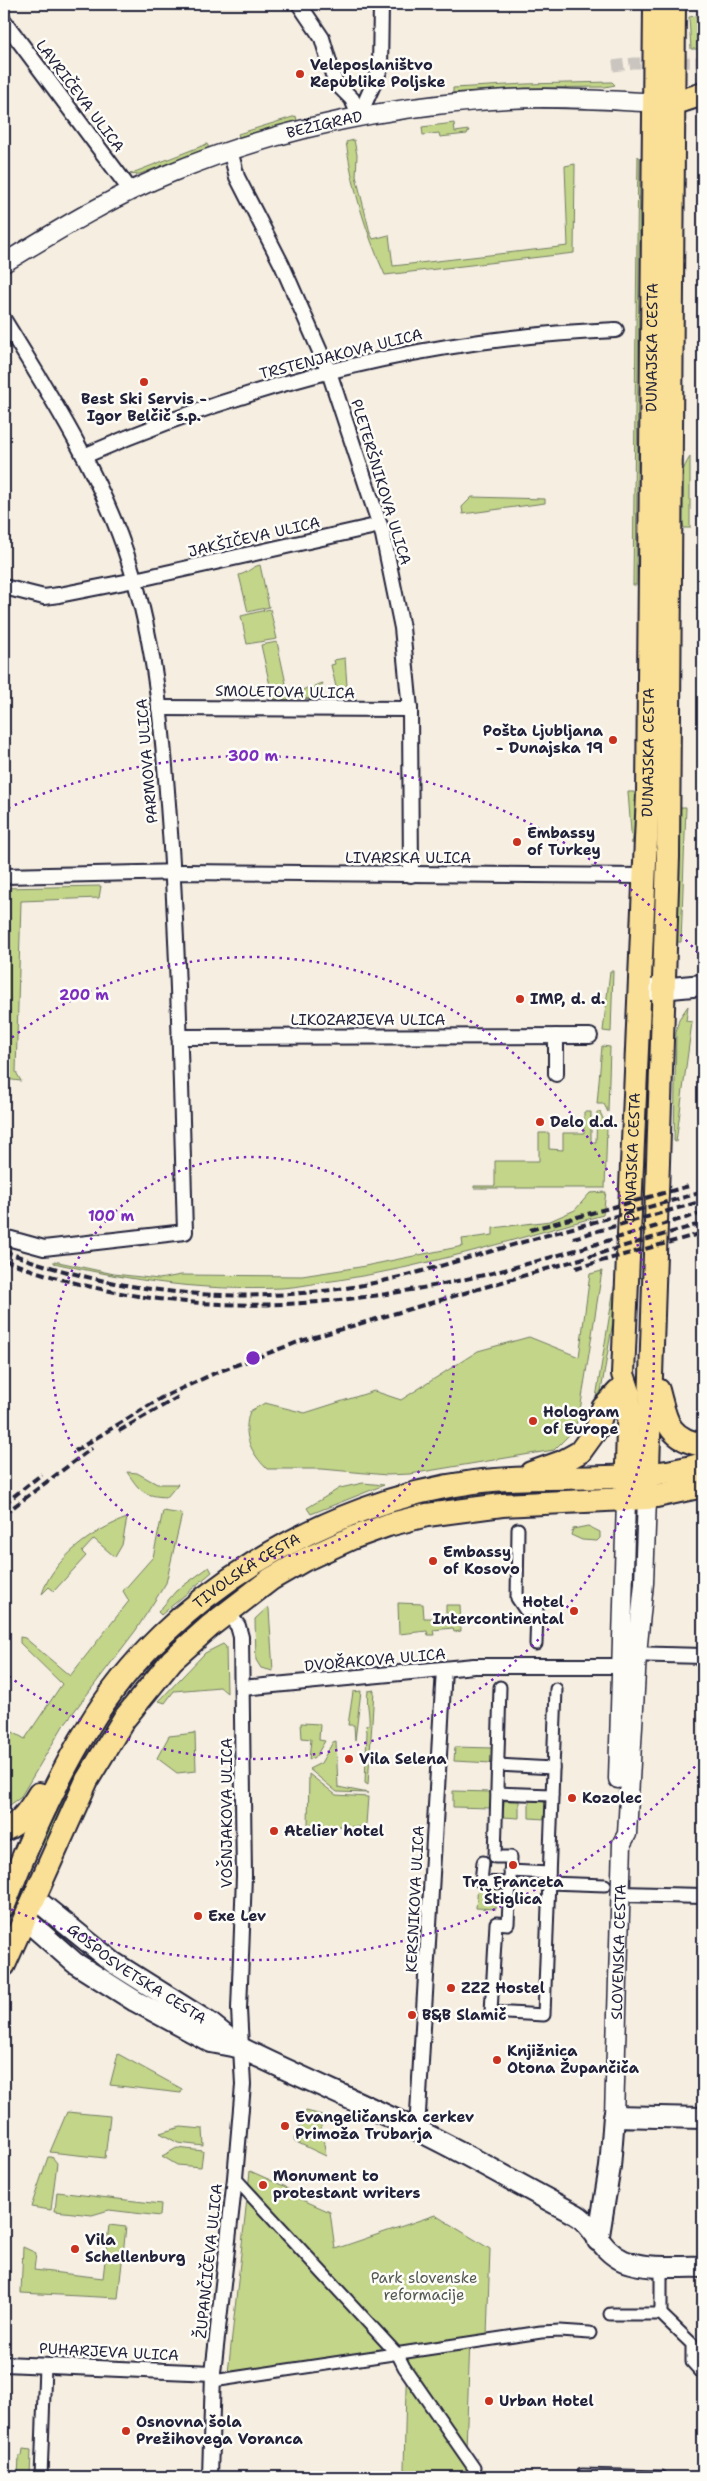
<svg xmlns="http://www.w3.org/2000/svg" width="707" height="2481" viewBox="0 0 707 2481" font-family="'Shantell Sans',sans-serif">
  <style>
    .green { fill: #c3d589; stroke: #727c62 }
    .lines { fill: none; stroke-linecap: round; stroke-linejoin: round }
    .pedestrian-tunnel { stroke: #cbc5c0; stroke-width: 11; stroke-dasharray: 11 5.5; stroke-linecap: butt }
    .pedestrian-casing { stroke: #22223b; stroke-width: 15 }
    .minor-casing { stroke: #22223b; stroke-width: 18 }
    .tertiary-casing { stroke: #22223b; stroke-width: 21 }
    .secondary-casing { stroke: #22223b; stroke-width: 24 }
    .primary-casing { stroke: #22223b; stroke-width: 26 }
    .pedestrian { stroke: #fdfcf7; stroke-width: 11 }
    .minor { stroke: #fdfcf7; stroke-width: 14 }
    .tertiary { stroke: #fdfcf7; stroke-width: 18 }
    .secondary { stroke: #fdfcf7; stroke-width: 20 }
    .primary { stroke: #fadf96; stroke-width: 22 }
    .rail { stroke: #22223b; stroke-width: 4; stroke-dasharray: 8 4; stroke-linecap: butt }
    .ring { fill: none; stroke: #7b2cbf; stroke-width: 2.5; stroke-dasharray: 2.5 5 }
    .poi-dot { fill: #c8321e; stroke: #fdfcf7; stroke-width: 2 }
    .labels { text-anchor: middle; stroke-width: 5; stroke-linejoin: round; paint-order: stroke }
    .poi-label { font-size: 15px; font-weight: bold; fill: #22223b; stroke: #fdfcf7; text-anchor: start }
    .street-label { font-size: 15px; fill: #22223b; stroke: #fdfcf7 }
    .park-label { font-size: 15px; fill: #525852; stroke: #fdfcf7 }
    .centre { fill: #7b2cbf; stroke: #fdfcf7; stroke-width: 2.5 }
    .ring-label { font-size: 15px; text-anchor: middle; font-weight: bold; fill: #7b2cbf; stroke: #fdfcf7; stroke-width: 5; stroke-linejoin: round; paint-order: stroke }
  </style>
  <rect width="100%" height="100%" fill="#f5eee1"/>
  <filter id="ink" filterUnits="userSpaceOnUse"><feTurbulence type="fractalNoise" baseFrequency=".02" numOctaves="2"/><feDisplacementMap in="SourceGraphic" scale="10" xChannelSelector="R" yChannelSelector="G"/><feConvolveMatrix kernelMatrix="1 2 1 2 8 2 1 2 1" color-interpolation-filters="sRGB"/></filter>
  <g filter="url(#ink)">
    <g class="green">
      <polygon points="703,15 703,49 691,49 689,17"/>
      <polygon points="612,82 615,85 605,87 526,88 453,93 453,88 526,84"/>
      <polygon points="296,116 297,121 239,137 238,134"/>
      <polygon points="454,123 455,132 469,130 467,134 440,137 439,133 423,135 422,127"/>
      <path d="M354 140 357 155 356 176 370 233 373 239 389 235 393 266 568 246 565 166 575 164 574 253 385 275C365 230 353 190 346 142Z"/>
      <polygon points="207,144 209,148 140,174 127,175"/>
      <polygon points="638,156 640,158 636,585 633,585"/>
      <path d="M690 457V528H684C678 504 675 479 690 457Z"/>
      <polygon points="472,497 545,499 545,503 463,514 462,507"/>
      <path d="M260 565 269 607 248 612 239 575C248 573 251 567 260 565Z"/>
      <polygon points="270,609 277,639 247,644 241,616"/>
      <polygon points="277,642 288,693 292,700 273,699 261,645"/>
      <polygon points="345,658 347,686 336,687 331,665 335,664 334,660"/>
      <polygon points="323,683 315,700 297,697 298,692 307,688 314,689 314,686"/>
      <polygon points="628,792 634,792 638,808 632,844"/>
      <polygon points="681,807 686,807 681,942 673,942 678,818"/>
      <polygon points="101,886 99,898 21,901 16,1072 21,1081 4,1079 4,888"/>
      <polygon points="610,971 613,971 611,1032 603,1031"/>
      <polygon points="688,1006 686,1021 692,1022 676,1142 674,1141 676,1032 679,1019"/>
      <polygon points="602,1046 610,1047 608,1112 604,1104 597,1104"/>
      <polygon points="584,1112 591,1112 591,1142 596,1142 597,1112 600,1112 607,1127 605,1188 474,1188 474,1186 495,1186 495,1161 539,1161 539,1133 549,1133 549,1149 563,1150 563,1133 584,1133"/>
      <path d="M606 1192 603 1215C515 1239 429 1266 339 1280 320 1282 301 1287 282 1288 201 1291 133 1281 54 1263V1261L114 1274 159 1279 181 1275 302 1276 360 1267 463 1246 462 1239 493 1235V1228L550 1221 575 1210 590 1193Z"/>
      <polygon points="619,1258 620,1280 598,1409 593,1416"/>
      <path d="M602 1271 579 1417 573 1431 554 1450 410 1474 387 1475 322 1469H267C250 1452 242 1434 250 1411L265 1403 305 1413 374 1391 401 1400 478 1351 529 1337 579 1357 590 1274Z"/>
      <path d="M127 1472 137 1473 157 1484H178L167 1497C143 1496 140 1491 127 1472Z"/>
      <polygon points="363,1483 384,1485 311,1514 307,1508 340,1488"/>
      <path d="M526 1488H593L483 1494 414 1507 190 1633 186 1628C281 1544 399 1496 526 1488Z"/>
      <polygon points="163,1511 182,1514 166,1583 136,1630 63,1726 20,1798 4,1809 4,1727 25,1739 62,1684 20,1643 20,1637 25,1638 70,1676 129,1601 123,1591 153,1557"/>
      <path d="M127 1518 122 1545 115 1557 94 1539 82 1552 86 1556 54 1591 49 1587 42 1594C53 1559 93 1530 127 1518Z"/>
      <polygon points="588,1526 600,1532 600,1538 597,1541 582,1540 571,1535 573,1529"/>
      <polygon points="209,1567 212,1572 161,1615 158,1612 176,1591"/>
      <polygon points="398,1603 423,1604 424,1618 446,1618 446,1605 460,1605 461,1631 454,1632 453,1628 433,1630 434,1635 428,1635 427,1631 399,1634"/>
      <polygon points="268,1607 269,1609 273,1671 261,1668 256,1660 255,1619"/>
      <path d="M177 1637 181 1641 48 1849 42 1844C81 1763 114 1702 177 1637Z"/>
      <polygon points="223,1644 226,1647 227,1693 220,1687 174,1691 165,1703 159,1701 205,1653"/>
      <path d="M374 1690 368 1785 365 1783 367 1732 366 1725H369C370 1713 366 1703 368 1691Z"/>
      <polygon points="361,1691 355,1740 354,1725 348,1725 353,1692"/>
      <polygon points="301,1723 320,1724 319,1740 325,1741 316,1756 309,1760 311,1739 302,1738"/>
      <polygon points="195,1733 196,1771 177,1773 157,1758 169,1736"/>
      <polygon points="336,1741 338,1787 368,1793 337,1792 309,1769 321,1763 333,1742"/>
      <polygon points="455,1747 493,1748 492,1763 454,1761"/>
      <polygon points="309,1774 336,1795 368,1797 366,1824 361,1827 308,1825"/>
      <polygon points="453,1791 491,1792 491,1808 453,1807"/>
      <polygon points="504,1801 519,1801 519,1818 503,1817"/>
      <polygon points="529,1801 546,1802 545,1819 529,1818"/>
      <polygon points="478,1885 497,1886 496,1909 476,1908"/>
      <polygon points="118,2054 182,2089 181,2093 110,2085"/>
      <polygon points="306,2111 322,2115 320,2119 326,2156 294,2141"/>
      <polygon points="67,2112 110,2116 105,2158 50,2152"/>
      <polygon points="181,2127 203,2129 204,2146 178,2143 160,2133"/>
      <polygon points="177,2148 203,2151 201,2167 177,2165 162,2156"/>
      <polygon points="48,2157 52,2157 57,2163 51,2210 31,2207"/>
      <polygon points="250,2171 286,2187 294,2196 330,2212 335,2249 435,2215 490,2249 487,2336 470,2339 466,2449 468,2477 407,2477 404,2469 407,2348 228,2373"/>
      <polygon points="57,2192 161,2204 160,2216 109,2210 92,2215 55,2211"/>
      <polygon points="109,2225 126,2227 118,2298 21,2293 23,2247 36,2253 34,2270 103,2278"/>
      <polygon points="23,2449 31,2450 30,2477 18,2477 19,2456 22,2456"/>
    </g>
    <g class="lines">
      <polyline class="pedestrian-tunnel" points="613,66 634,63 703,62"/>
      <g class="pedestrian-casing">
        <g id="pedestrian">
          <polyline points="518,1529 517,1598 525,1610 537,1610 536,1644"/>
          <polyline points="500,1687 495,1857 511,1857 508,1924 496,1923 491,2012 544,2015 556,1689"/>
          <polyline points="498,1765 553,1768"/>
          <polyline points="497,1793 552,1795"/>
          <polyline points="483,1862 481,1882 510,1883"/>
          <polyline points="510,1871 549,1873"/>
          <polyline points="549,1883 605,1885"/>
          <polyline points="235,2178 398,2355 404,2367 474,2468"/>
          <polyline points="661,2277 661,2314 692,2344 692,2362 703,2374"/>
          <polyline points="610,2314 661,2314"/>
          <polyline points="213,2381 541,2332 560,2331 590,2333"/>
          <polyline points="582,2475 661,2477"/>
          <polyline points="41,2477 45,2366"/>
        </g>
      </g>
      <g class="minor-casing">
        <g id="minor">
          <polyline points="299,4 322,38 335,82 352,99 359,116"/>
          <polyline points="4,21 131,191"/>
          <polyline points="359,116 380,69 381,4"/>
          <polyline points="230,150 237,177 282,265 329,372 383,535 402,628 410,709 411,875"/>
          <path d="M4 320C52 398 102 476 130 565 156 646 163 733 169 818 179 956 181 1094 185 1232L44 1248 4 1237"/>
          <path d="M84 456C253 382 432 337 616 330"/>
          <polyline points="4,587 44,597 59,595 135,580 380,525"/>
          <polyline points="159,708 410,709"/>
          <polyline points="4,876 184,872 644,876"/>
          <polyline points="556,1036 556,1074"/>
          <polyline points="179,1037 590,1036"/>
          <polyline points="627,1654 703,1656"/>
          <polyline points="242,1688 474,1666 622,1666"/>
          <polyline points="620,1894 703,1896"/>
          <polyline points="417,2130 444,1669"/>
          <polyline points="4,2364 213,2373"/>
          <polyline points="210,2477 213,2373 235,2178 243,2085 239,2009 244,1876 241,1637 238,1626 228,1613"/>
        </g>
      </g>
      <g class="tertiary-casing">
        <g id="tertiary">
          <path id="s1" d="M4 263C58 230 113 196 173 172 280 128 392 105 508 99 560 96 614 101 667 103"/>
          <polyline points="618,1779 626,1500"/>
          <path id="s2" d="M614 2116 622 1843 627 1834 637 1654 644 1583 647 1498"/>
        </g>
      </g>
      <g class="secondary-casing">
        <g id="secondary">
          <polyline points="639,991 703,985"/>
          <path id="s3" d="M34 1898 114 1963 211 2024 241 2048C299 2077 360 2102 419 2131 471 2156 521 2186 573 2213 594 2223 598 2250 624 2261 649 2270 678 2266 703 2267"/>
          <polyline points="25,1919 75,1963 135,2001 211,2042 237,2047"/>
          <polyline points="598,2241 610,2167 614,2116 703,2118"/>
        </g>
      </g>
      <g class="primary-casing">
        <g id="primary">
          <polyline points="675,103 703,94"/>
          <path d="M658 1390C666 1420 667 1439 703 1445"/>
          <polyline points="531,1473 562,1462 580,1452 598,1427 603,1408 618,1392"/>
          <polyline points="647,1498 668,857 674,4"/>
          <path id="s4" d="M626 1500 629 1392 623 1374 648 793 655 4"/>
          <path d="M4 1830C21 1823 30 1809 39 1794"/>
          <path id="s5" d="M4 1905C28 1843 54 1783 89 1726 167 1596 326 1501 474 1482 551 1472 628 1486 703 1464"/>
          <polyline points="4,1965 87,1780 124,1719 172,1660 210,1626 271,1579 304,1560 352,1538 388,1525 427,1515 502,1505 647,1498 703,1486"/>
        </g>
      </g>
      <use href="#pedestrian" class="pedestrian"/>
      <use href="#minor" class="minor"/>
      <use href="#tertiary" class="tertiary"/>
      <use href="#secondary" class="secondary"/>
      <use href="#primary" class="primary"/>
      <g class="rail">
        <polyline points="530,1230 689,1186"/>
        <polyline points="573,1238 703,1201"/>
        <path d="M4 1251C112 1293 230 1305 346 1288 398 1280 449 1263 499 1249 567 1229 635 1211 703 1192"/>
        <path d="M4 1260C162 1321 322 1313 484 1275 558 1257 630 1233 703 1213"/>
        <polyline points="576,1268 703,1233"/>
        <polyline points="119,1431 180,1396"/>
        <polyline points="75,1451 161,1398 215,1373 301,1341 703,1223"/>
        <polyline points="4,1504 42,1474"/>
        <polyline points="4,1514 92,1448"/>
      </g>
    </g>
  </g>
  <g class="ring">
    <circle cx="253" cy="1358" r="201"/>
    <path d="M6 1042A401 401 0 1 1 6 1674"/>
    <path d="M700 1761A602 602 0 0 1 8 1908M8 808A602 602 0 0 1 700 955"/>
  </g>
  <g class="poi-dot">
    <circle cx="300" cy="74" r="5"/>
    <circle cx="144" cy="382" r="5"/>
    <circle cx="613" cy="740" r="5"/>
    <circle cx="517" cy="842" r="5"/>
    <circle cx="520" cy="999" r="5"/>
    <circle cx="540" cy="1122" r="5"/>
    <circle cx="533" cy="1421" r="5"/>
    <circle cx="433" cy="1561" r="5"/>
    <circle cx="574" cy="1611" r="5"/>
    <circle cx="349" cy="1759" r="5"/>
    <circle cx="572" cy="1798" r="5"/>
    <circle cx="274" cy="1831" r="5"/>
    <circle cx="513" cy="1865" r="5"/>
    <circle cx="198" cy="1916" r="5"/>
    <circle cx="451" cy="1988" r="5"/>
    <circle cx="412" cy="2015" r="5"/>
    <circle cx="497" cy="2060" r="5"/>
    <circle cx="285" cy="2126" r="5"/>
    <circle cx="263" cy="2185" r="5"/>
    <circle cx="75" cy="2249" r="5"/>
    <circle cx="489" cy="2401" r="5"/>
    <circle cx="126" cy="2431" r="5"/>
  </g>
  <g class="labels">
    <g class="poi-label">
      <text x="310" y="70">Veleposlaništvo<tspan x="310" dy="17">Republike Poljske</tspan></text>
      <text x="144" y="404" text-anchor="middle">Best Ski Servis -<tspan x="144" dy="17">Igor Belčič s.p.</tspan></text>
      <text x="603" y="736" text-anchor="end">Pošta Ljubljana<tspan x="603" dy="17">- Dunajska 19</tspan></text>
      <text x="527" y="838">Embassy<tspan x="527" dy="17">of Turkey</tspan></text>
      <text x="530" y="1004">IMP, d. d.</text>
      <text x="550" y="1127">Delo d.d.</text>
      <text x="543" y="1417">Hologram<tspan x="543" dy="17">of Europe</tspan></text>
      <text x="443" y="1557">Embassy<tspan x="443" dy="17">of Kosovo</tspan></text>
      <text x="564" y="1607" text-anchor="end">Hotel<tspan x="564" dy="17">Intercontinental</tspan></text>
      <text x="359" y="1764">Vila Selena</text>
      <text x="582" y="1803">Kozolec</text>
      <text x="284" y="1836">Atelier hotel</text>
      <text x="513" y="1887" text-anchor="middle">Trg Franceta<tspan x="513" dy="17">Štiglica</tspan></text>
      <text x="208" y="1921">Exe Lev</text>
      <text x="461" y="1993">ZZZ Hostel</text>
      <text x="422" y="2020">B&amp;B Slamič</text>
      <text x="507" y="2056">Knjižnica<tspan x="507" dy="17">Otona Župančiča</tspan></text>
      <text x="295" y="2122">Evangeličanska cerkev<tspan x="295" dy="17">Primoža Trubarja</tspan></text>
      <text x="273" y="2181">Monument to<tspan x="273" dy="17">protestant writers</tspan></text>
      <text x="85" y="2245">Vila<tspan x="85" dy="17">Schellenburg</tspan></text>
      <text x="499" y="2406">Urban Hotel</text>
      <text x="136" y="2427">Osnovna šola<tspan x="136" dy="17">Prežihovega Voranca</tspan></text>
    </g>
    <g class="street-label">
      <text transform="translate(80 96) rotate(53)" y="5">LAVRIČEVA ULICA</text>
      <text dy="5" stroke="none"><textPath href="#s1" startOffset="351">BEŽIGRAD</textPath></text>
      <text dy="5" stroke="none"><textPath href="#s4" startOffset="1154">DUNAJSKA CESTA</textPath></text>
      <text transform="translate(341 354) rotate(-14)" y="5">TRSTENJAKOVA ULICA</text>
      <text transform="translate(381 482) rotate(73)" y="5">PLETERŠNIKOVA ULICA</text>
      <text transform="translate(254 537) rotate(-13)" y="5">JAKŠIČEVA ULICA</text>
      <text transform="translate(285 692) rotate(1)" y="5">SMOLETOVA ULICA</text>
      <text dy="5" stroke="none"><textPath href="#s4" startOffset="749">DUNAJSKA CESTA</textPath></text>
      <text transform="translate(147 761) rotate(-95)" y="5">PARMOVA ULICA</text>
      <text x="408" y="863">LIVARSKA ULICA</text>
      <text x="368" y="1025">LIKOZARJEVA ULICA</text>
      <text dy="5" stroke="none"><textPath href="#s4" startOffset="344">DUNAJSKA CESTA</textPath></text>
      <text dy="5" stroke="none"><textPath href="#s5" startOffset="422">TIVOLSKA CESTA</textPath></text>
      <text transform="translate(375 1660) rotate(-5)" y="5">DVOŘAKOVA ULICA</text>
      <text transform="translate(227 1813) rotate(-90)" y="5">VOŠNJAKOVA ULICA</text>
      <text transform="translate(415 1899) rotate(-87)" y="5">KERSNIKOVA ULICA</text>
      <text dy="5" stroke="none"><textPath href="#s2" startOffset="164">SLOVENSKA CESTA</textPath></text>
      <text dy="5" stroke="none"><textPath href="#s3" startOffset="128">GOSPOSVETSKA CESTA</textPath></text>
      <text transform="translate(209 2261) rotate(-84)" y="5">ŽUPANČIČEVA ULICA</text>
      <text transform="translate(109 2352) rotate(3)" y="5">PUHARJEVA ULICA</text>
    </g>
    <g class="park-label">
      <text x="424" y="2283">Park slovenske<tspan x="424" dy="17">reformacije</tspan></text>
    </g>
  </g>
  <circle cx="253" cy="1358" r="8" class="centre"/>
  <g class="ring-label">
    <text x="253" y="761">300 m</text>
    <text x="84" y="1000">200 m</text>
    <text x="111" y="1221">100 m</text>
  </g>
  <rect width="707" height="2481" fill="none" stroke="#fdfcf7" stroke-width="20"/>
  <rect x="10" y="10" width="687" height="2461" fill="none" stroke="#22223b" stroke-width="2" filter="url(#ink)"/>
</svg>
